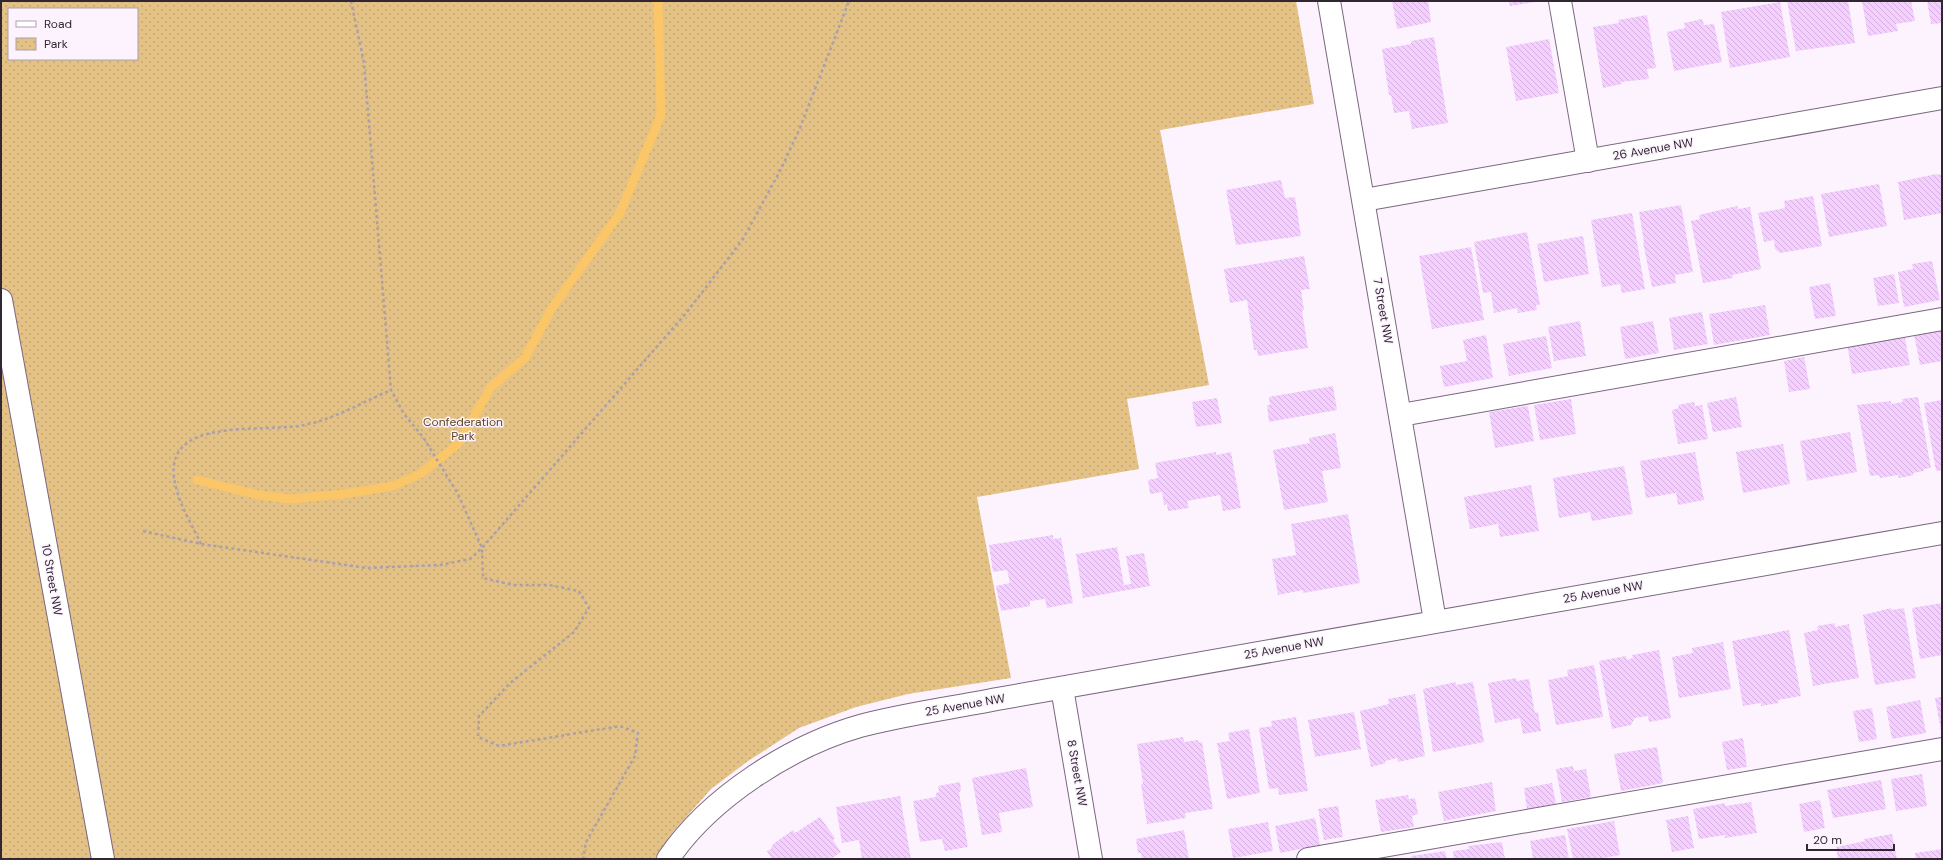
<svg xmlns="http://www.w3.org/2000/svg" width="1943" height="860" viewBox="0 0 1943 860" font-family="'DM Sans',sans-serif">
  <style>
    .park { fill: url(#park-dots); fill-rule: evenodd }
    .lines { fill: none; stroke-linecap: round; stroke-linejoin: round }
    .stream { stroke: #fac668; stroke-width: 9 }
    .building { fill: url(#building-back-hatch) }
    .minor-casing { stroke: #7b6780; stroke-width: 24 }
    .path { stroke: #aaa0ac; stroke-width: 2.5; stroke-dasharray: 3 3; stroke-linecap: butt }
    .minor { stroke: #fff; stroke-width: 22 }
    .labels { text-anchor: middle; stroke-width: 3; stroke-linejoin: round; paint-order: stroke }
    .street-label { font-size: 12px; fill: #302732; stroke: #fdf3ff }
    .park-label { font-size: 12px; fill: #5c461f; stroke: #fdf3ff }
  </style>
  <defs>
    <pattern id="park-dots" width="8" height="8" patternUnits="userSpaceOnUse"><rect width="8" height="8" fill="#e4c185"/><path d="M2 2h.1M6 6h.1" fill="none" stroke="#c4a673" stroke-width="1.8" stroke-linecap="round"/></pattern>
    <pattern id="building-back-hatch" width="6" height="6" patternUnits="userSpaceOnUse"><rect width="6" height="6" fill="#f5cfff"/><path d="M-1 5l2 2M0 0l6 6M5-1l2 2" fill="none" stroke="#d2b2db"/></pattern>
  </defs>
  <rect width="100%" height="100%" fill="#fdf3ff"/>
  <path class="park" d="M1 1H1296L1314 104 1160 130 1209 385 1127 399 1139 469 977 497 1011 678 908 694 856 707 799 728 748 761 711 789 673 832 655 859H1ZM9 9H137V59H9Z"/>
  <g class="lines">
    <polyline class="stream" points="197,480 259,495 290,499 344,494 393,486 420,474 458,444 491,387 525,358 552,308 620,213 661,115 658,1"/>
  </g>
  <g class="building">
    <polygon points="1392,1 1428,1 1431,22 1397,29"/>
    <polygon points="1509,1 1535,1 1535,2 1510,6"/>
    <polygon points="1787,1 1848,1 1855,43 1796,51"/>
    <polygon points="1862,1 1911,1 1915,21 1896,24 1898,31 1868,36"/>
    <polygon points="1927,1 1942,1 1942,23 1931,24"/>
    <polygon points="1780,2 1790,57 1730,68 1721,12"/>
    <polygon points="1647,15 1656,68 1647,69 1649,79 1621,82 1622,84 1603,88 1593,27 1619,23 1618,20"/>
    <polygon points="1702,19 1704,25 1714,24 1722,62 1674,71 1667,32 1685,28 1684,23"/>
    <polygon points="1434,37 1448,123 1412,129 1409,111 1394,113 1391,95 1389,95 1382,49 1411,44 1411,41"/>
    <polygon points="1549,39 1559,93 1516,101 1506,47"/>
    <polygon points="1936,174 1941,175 1942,181 1942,213 1904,220 1898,182"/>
    <polygon points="1281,180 1285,198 1295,197 1301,236 1236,245 1226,190"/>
    <polygon points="1879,184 1887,226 1829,237 1821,194"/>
    <polygon points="1813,196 1822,246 1780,253 1775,249 1774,240 1764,242 1758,213 1785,208 1784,201"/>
    <polygon points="1681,205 1693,272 1675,275 1676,283 1652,287 1643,242 1644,242 1639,212"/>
    <polygon points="1737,206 1738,209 1750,207 1761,269 1732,275 1733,278 1703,283 1691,221 1700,219 1699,215"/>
    <polygon points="1632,213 1645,289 1622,293 1620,284 1602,287 1591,220"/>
    <polygon points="1527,232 1540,305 1536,305 1537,310 1518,313 1517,308 1494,313 1491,292 1483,293 1474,242"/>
    <polygon points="1583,236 1589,274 1544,282 1537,244"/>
    <polygon points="1471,247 1484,320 1432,329 1419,256"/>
    <polygon points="1304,256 1310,289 1301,290 1304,310 1302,311 1308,348 1258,356 1257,350 1254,350 1247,300 1230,303 1224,269"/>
    <polygon points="1932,261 1940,300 1904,307 1898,272 1913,269 1912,264"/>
    <polygon points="1894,274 1899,303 1878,306 1873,278"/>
    <polygon points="1830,283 1836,316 1815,319 1809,287"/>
    <polygon points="1765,305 1770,335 1714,345 1709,314"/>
    <polygon points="1702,312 1708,344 1674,350 1669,318"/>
    <polygon points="1580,321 1586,356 1554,361 1548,327"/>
    <polygon points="1653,321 1659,353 1625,359 1620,327"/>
    <polygon points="1942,329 1942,361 1920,365 1914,334"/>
    <polygon points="1904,333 1910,365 1852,374 1847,343"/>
    <polygon points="1486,335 1493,378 1444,387 1440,366 1467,361 1463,340"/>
    <polygon points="1546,336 1552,368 1509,376 1503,344"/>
    <polygon points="1804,357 1810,389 1789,392 1784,361"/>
    <polygon points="1333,386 1337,410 1269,422 1267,405 1270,405 1269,397"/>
    <polygon points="1736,397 1742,427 1713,432 1707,403"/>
    <polygon points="1918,397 1931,468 1924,469 1924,471 1913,473 1914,475 1899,478 1898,475 1880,478 1879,475 1870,476 1857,405 1891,401 1891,404 1903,402 1902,399"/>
    <polygon points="1217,398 1222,423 1196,427 1192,402"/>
    <polygon points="1571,399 1576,434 1540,440 1534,405"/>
    <polygon points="1942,400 1942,470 1936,471 1924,403"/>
    <polygon points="1694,402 1695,406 1702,405 1708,439 1678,444 1672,410 1679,408 1678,405"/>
    <polygon points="1528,406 1534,441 1495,448 1489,412"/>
    <polygon points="1850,432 1857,472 1807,481 1800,441"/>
    <polygon points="1335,433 1341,468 1322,471 1328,502 1284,510 1273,450 1310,443 1309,438"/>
    <polygon points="1783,444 1790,484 1743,493 1736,452"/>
    <polygon points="1216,452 1216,455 1231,452 1241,508 1223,511 1220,495 1187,501 1189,508 1168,511 1167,504 1164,505 1162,492 1150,494 1148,480 1158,478 1155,463"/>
    <polygon points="1695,452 1704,500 1678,505 1676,493 1646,498 1640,461"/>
    <polygon points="1624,466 1633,514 1592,521 1590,512 1559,518 1553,478"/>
    <polygon points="1531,485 1539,531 1500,537 1498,524 1470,529 1464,497"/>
    <polygon points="1348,514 1360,583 1303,593 1303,590 1278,595 1272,559 1296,555 1291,524"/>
    <polygon points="1053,535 1053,539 1061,538 1073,603 1047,608 1045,599 1030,601 1030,606 1001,611 996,586 1010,583 1007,570 993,572 989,545"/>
    <polygon points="1117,547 1124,585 1131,584 1126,556 1144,553 1150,586 1083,598 1076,554"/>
    <polygon points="1942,603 1942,655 1920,659 1912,608"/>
    <polygon points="1891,608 1892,610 1904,608 1916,678 1875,685 1863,615"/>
    <polygon points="1835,623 1835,627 1849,624 1859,678 1813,686 1804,633 1818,630 1817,626"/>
    <polygon points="1789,630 1801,696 1778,700 1779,703 1761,706 1761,703 1743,706 1732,641"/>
    <polygon points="1723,642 1731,689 1679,698 1672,657 1693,653 1692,648"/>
    <polygon points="1659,650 1671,718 1649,722 1648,716 1635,718 1631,725 1612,729 1599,661 1626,656 1627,660 1633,658 1632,655"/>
    <polygon points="1594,665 1603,717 1556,725 1548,680 1568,676 1567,670"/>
    <polygon points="1516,678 1517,681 1529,679 1535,713 1538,712 1541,731 1523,734 1520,718 1495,723 1488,683"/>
    <polygon points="1456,682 1456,685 1473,682 1484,742 1433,752 1423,689"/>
    <polygon points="1415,694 1425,756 1398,762 1397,758 1385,761 1386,763 1371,767 1360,711 1389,704 1388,699"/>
    <polygon points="1942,697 1942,731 1941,731 1935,698"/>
    <polygon points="1920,700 1926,733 1892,739 1886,707"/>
    <polygon points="1872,708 1877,739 1859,742 1853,711"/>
    <polygon points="1354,712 1361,749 1315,757 1308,720"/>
    <polygon points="1296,717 1308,791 1279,795 1278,788 1269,789 1259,728 1272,726 1271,721"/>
    <polygon points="1249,729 1260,793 1227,799 1217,743 1230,741 1228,733"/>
    <polygon points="1183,737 1184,742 1198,740 1199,743 1202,742 1213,809 1185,813 1186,818 1147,824 1141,784 1143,784 1137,744"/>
    <polygon points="1743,738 1747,767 1727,770 1722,742"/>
    <polygon points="1657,747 1663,783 1621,791 1614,754"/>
    <polygon points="1573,766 1574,771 1586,769 1591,797 1562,802 1556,769"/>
    <polygon points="1026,768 1033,807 999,813 1002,832 982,835 972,778"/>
    <polygon points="1922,774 1927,806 1896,811 1891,779"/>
    <polygon points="1881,780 1886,809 1833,818 1827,790"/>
    <polygon points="960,782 961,791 959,792 968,847 945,851 942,839 920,842 913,801 936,797 936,793 939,792 938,786"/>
    <polygon points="1492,782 1496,811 1444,821 1438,792"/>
    <polygon points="1552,783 1556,804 1527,809 1524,788"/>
    <polygon points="1408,795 1409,799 1415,798 1418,814 1412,816 1414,827 1381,832 1375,800"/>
    <polygon points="900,796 911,859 862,859 859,840 842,843 836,807"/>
    <polygon points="1820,800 1825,828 1804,832 1799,804"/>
    <polygon points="1751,802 1757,833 1725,838 1725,835 1699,839 1693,809 1725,803 1725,806"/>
    <polygon points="1338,806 1343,837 1324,840 1318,809"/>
    <polygon points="1688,816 1694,848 1672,852 1666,820"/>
    <polygon points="820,817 835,838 833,840 841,852 831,859 772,859 767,851 771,849 773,844 793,830 795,833"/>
    <polygon points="1315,818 1320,845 1280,853 1275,826"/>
    <polygon points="1614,821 1620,855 1599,859 1573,859 1567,829"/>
    <polygon points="1268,822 1273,851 1233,858 1228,829"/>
    <polygon points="1184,830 1189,859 1142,859 1141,853 1138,853 1136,839"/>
    <polygon points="1892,834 1897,859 1838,859 1836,847 1865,841 1864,839"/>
    <polygon points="1565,835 1569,859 1533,859 1530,841"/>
    <polygon points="1502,842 1505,859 1454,859 1453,851 1469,849 1468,846"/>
    <polygon points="1942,849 1942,859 1916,859 1915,853"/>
    <polygon points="1445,851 1447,859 1412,859 1411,856"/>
  </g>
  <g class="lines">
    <g class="minor-casing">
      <g id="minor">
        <polyline points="1329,1 1435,621"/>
        <polyline points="1560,1 1588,161"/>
        <polyline points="1364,200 1942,98"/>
        <polyline points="1,300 103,859"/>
        <polyline points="1401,415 1942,319"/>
        <polyline points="1062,688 1091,859"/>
        <path d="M668 859C709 798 790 746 860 726 905 714 952 708 997 699L1942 533"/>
        <polyline points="1308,859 1942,749"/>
      </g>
    </g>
    <g class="path">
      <polyline points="351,1 364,63 391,390 404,414 423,437 458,494 482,548 483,578 513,585 549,585 579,591 589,608 574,632 510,683 479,716 478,737 499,746 620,726 638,733 635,756 586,842 583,859"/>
      <polyline points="143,531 201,544 367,568 440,565 470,559 482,548 687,312 743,239 781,169 800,128 849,1"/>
      <path d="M201 544C193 527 182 509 177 491 153 413 261 434 304 425 334 419 363 402 391 390"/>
    </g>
    <use href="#minor" class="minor"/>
  </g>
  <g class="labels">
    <g class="street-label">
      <text transform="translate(1653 149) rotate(-10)" y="4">26 Avenue NW</text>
      <text transform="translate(1383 311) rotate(80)" y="4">7 Street NW</text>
      <text transform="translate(52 580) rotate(80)" y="4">10 Street NW</text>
      <text transform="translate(1603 592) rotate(-10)" y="4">25 Avenue NW</text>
      <text transform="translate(1284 648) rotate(-10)" y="4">25 Avenue NW</text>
      <text transform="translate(965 705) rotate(-10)" y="4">25 Avenue NW</text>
      <text transform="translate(1077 773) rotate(80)" y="4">8 Street NW</text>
    </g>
    <g class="park-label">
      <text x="463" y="426">Confederation<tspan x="463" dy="14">Park</tspan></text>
    </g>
  </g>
  <rect width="1943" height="860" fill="none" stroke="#302732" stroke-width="4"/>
  <rect x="8" y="8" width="130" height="52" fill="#fdf3ff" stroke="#aba1ad"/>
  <rect x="16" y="21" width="20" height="6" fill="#ffffff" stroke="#aba1ad"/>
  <text x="44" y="28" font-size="12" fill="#302732">Road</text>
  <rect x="16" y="38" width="20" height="12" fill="url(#park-dots)" stroke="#aba1ad"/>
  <text x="44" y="48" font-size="12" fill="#302732">Park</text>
  <path d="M1807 844v6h87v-6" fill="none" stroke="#302732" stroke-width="2"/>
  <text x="1813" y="844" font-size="12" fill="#302732" stroke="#fdf3ff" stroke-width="3" paint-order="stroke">20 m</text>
</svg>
